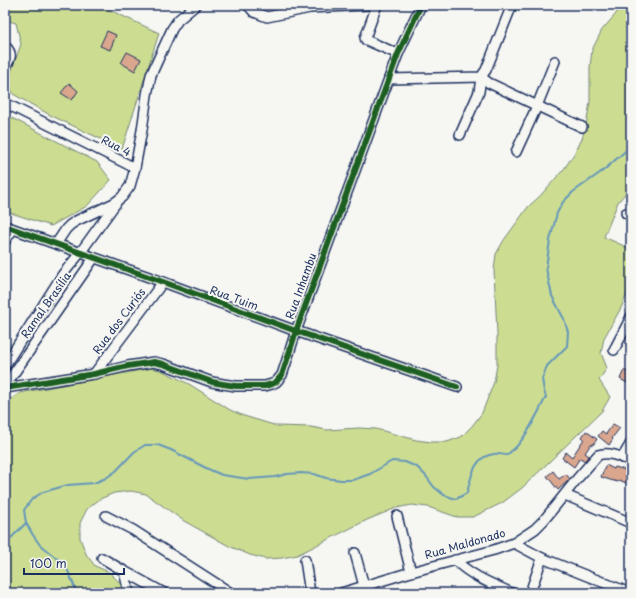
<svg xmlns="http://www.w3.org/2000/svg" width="636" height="598" viewBox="0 0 636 598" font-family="'Playpen Sans',sans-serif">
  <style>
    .green { fill: #ccdd91; stroke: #748678 }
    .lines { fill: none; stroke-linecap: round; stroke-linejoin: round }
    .stream { stroke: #6596bb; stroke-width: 2 }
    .building { fill: #daa68e; stroke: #1b2f5e }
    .minor-casing { stroke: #1b2f5e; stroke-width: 12 }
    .minor { stroke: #f6f6f2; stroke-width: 9 }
    .cycleway-casing { stroke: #f6f6f2; stroke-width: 8 }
    .cycleway { stroke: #1b5e20; stroke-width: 6 }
    .labels { text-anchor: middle; stroke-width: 4; stroke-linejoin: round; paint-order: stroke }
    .street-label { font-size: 11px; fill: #1b2f5e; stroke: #f6f6f2 }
  </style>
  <rect width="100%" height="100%" fill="#f6f6f2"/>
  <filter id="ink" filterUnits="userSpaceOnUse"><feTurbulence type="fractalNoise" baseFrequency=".025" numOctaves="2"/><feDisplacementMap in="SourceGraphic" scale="8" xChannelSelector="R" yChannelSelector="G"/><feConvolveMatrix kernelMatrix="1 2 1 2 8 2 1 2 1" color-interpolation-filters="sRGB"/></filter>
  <g filter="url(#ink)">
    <g class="green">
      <polygon points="5,5 99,5 159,33 122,149 50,115 13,94 8,81 21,44 16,23 5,20"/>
      <polygon points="622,5 631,5 631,187 618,202 604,237 631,249 631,285 621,308 604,338 601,353 607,368 599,380 610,397 602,411 522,488 502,503 473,517 457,517 428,507 412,505 396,508 367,520 297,555 282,558 266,559 250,555 229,546 184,521 146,494 131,491 114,493 100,499 87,509 80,523 80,538 86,554 95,566 109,572 120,583 123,593 5,593 5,403 20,393 152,368 163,371 189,384 230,410 244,416 277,426 311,427 327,430 359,428 376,429 416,440 431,442 447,442 461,437 472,426 482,413 494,382 497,365 497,333 494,270 496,254 504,240 528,207 540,196 564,169 574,154 582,139 587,120 590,102 590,67 592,50 602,30 615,15"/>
      <polygon points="5,113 8,116 97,162 111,180 87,206 51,226 5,211"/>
    </g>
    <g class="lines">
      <g class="stream">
        <polyline points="5,542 11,538 26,523"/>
        <path d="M77 593 68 571 60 561 40 545 33 535 26 523 24 510 32 499 43 492 68 485 94 483 106 478 116 471 134 452 145 445H158L171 450 208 469 222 475 249 479 275 477 287 474 301 473 314 474 326 478 341 480H353L370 474 392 461 405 462 417 467 426 476 434 487 444 495 456 499 467 493C471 477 474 456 494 454 498 453 503 455 507 455 510 452 513 450 516 447 529 433 537 414 546 397L544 391 542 379 547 366 567 346 568 332 564 319 552 296 546 268 550 240 557 213 563 202 573 192 604 170 631 146"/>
      </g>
    </g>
    <g class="building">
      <polygon points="107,31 116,35 110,50 100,46"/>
      <polygon points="127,52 141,59 135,71 121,63"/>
      <polygon points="69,83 78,91 72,100 61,93"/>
      <polygon points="624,370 631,374 631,385 620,379"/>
      <polygon points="613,424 620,428 612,438 613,439 609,445 598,436 602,431 606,434"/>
      <polygon points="586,431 597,439 593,445 591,444 585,453 589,456 585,460 585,461 580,458 574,467 562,458 566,452 572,457 584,439 582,437"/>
      <polygon points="606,465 614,469 615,467 626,470 627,469 631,471 631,485 619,480 618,482 610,480 601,477"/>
      <polygon points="553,471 559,479 566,474 570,479 558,490 547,476"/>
    </g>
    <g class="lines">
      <g class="minor-casing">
        <g id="minor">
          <polyline points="248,5 254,12 267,17 310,8 369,5"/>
          <polyline points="377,5 365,38 366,40 398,54"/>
          <path d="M5 46C14 54 10 59 5 68"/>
          <polyline points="389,79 481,77 486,70 512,5"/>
          <polyline points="5,103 135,168 130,186 122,197 114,203 76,221 70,225 66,229 56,244"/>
          <polyline points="460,135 479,92 481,77 489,83 582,127"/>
          <polyline points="516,152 537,106 555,61"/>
          <polyline points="135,168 142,130 147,95 151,75 172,29 178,20 196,5"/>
          <polyline points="626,213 631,216"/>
          <polyline points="5,226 163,282 296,331 457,387"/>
          <polyline points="5,241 13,229"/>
          <polyline points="614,350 631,317"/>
          <polyline points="5,365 63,274 80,253 116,203"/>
          <polyline points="94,374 163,282"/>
          <polyline points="5,386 94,258"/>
          <polyline points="5,388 94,374 128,366 154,362 163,364 212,382 223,384 236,386 265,386 272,384 276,382 282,375 286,363 296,331 398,54 421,5"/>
          <polyline points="622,458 631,443"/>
          <polyline points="565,495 631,523"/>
          <polyline points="106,516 133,530 231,593"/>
          <polyline points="397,516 411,572"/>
          <polyline points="514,543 542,558 630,593"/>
          <polyline points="355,553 364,586"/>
          <polyline points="102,558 124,571 164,593"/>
          <polyline points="305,560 310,593"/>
          <path d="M455 560C471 576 492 584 512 593"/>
          <polyline points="124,571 129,593"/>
          <path d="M341 593 411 572 494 550 514 543 535 529 544 520 577 479 598 455C609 451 621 457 631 461"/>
          <polyline points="530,593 542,558"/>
        </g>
      </g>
      <use href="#minor" class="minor"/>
      <g class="cycleway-casing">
        <g id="cycleway">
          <polyline points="5,226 163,282 296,331 457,387"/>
          <polyline points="5,388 94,374 128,366 154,362 163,364 212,382 223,384 236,386 265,386 272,384 276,382 282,375 286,363 296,331 398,54 421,5"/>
        </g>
      </g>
      <use href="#cycleway" class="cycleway"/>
    </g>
  </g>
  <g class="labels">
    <g class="street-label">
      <text transform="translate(116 146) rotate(27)" y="4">Rua 4</text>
      <text transform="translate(301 286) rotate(-70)" y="4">Rua Inhambu</text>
      <text transform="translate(234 298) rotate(20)" y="4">Rua Tuim</text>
      <text transform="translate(46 305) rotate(-55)" y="4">Ramal Brasília</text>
      <text transform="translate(119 321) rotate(-53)" y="4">Rua dos Curiós</text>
      <text transform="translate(465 544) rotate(-16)" y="4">Rua Maldonado</text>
    </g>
  </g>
  <rect width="636" height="598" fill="none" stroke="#f6f6f2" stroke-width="20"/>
  <rect x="10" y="10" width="616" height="578" fill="none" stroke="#1b2f5e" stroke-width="1.5" filter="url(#ink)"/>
  <path d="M24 568v6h100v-6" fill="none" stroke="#1b2f5e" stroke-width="2"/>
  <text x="30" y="568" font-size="12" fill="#1b2f5e" stroke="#f6f6f2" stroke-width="3" paint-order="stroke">100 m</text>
</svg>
